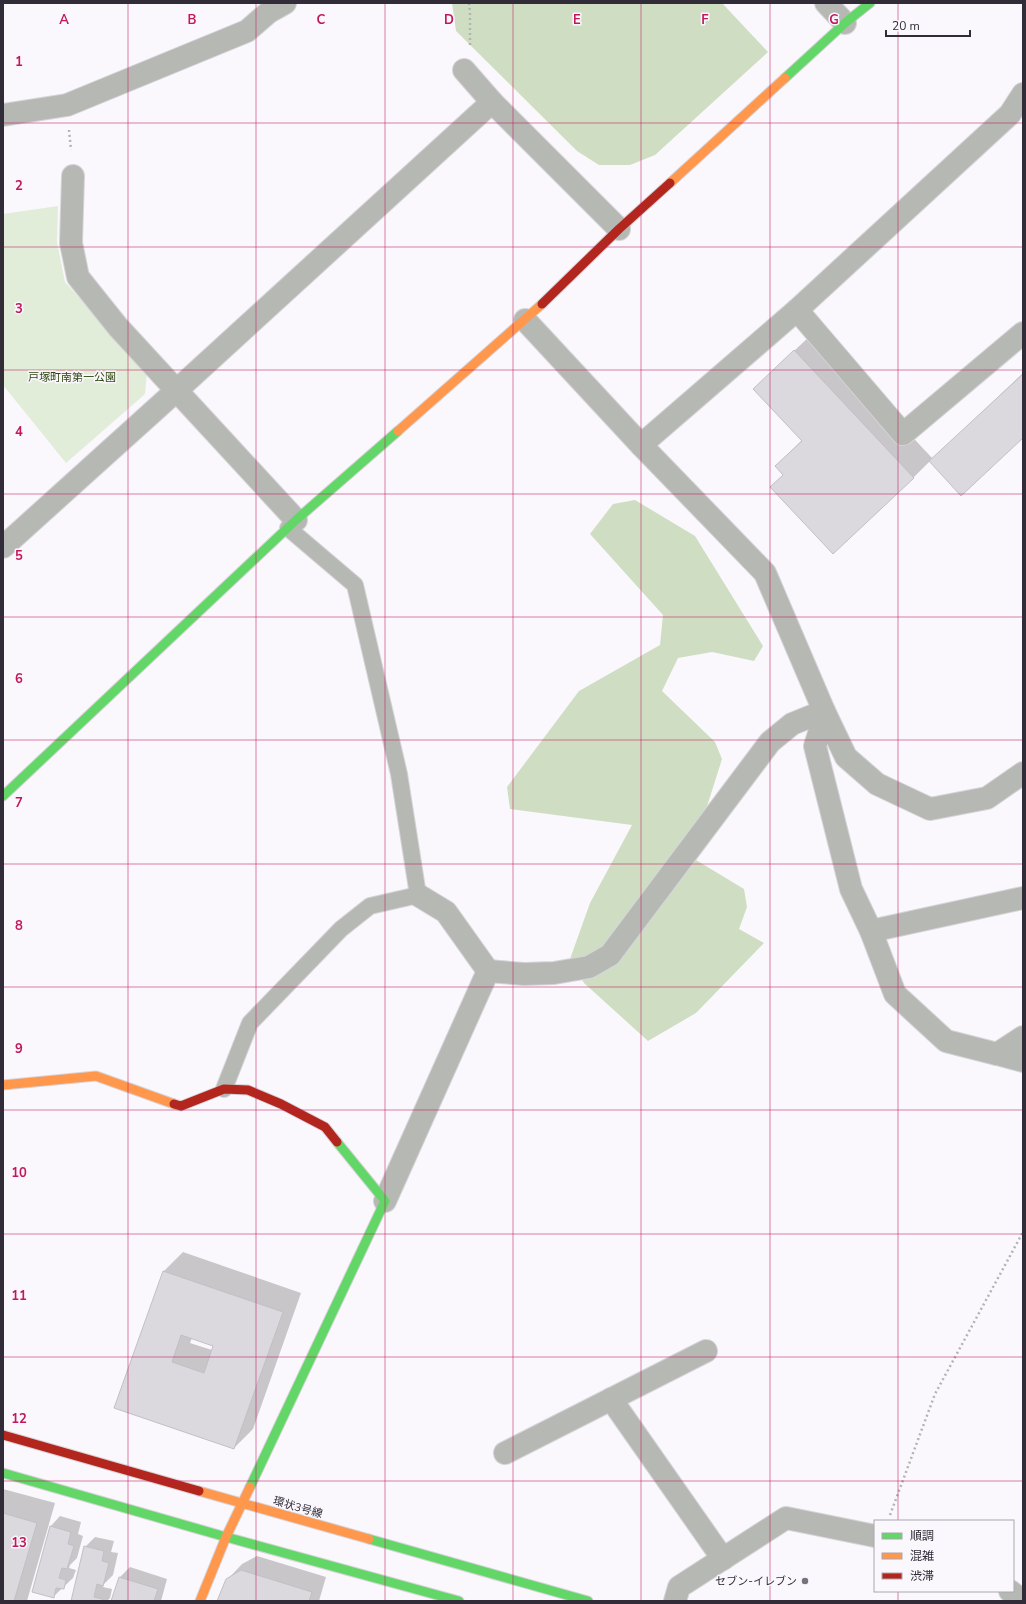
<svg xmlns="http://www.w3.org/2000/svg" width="1026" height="1604" viewBox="0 0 1026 1604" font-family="'Nunito Sans','Noto Sans JP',sans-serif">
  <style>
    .green { fill: #e1edd8 }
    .forest { fill: #cfdec3 }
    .shadow { fill: #0003; fill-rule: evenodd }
    .building { fill: #dbd8de; stroke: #c2bfc6; fill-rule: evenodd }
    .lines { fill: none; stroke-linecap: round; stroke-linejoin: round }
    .lane-casing { stroke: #d6d4d8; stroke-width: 18 }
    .street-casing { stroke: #d6d4d8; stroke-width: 24 }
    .fast-casing { stroke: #d6d4d8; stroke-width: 11 }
    .slow-casing { stroke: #d6d4d8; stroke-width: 11 }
    .jam-casing { stroke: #d6d4d8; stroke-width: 11 }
    .path { stroke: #b3b4b1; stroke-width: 2.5; stroke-dasharray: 2 3; stroke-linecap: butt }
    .lane { stroke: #b6b8b4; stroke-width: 16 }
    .street { stroke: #b6b8b4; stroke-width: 22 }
    .fast { stroke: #63d668; stroke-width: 9 }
    .slow { stroke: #ff974d; stroke-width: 9 }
    .jam { stroke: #b3261e; stroke-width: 9 }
    .grid { fill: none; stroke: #c2185b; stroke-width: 1; stroke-opacity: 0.55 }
    .poi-dot { fill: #77737c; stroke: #faf7fd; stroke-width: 1.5 }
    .labels { text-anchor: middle; stroke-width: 3; stroke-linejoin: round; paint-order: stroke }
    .park-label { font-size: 11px; fill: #2d460f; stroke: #faf7fd }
    .street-label { font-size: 11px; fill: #312c37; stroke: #faf7fd }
    .poi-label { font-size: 11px; fill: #312c37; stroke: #faf7fd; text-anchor: end }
    .grid-label { font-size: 13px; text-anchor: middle; font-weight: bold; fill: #c2185b; stroke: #faf7fd; stroke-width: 3; stroke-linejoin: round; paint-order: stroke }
  </style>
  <rect width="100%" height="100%" fill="#faf8fc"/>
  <polygon class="green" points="58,206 57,242 65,282 147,372 145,394 66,463 3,385 3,214"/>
  <g class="forest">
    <polygon points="452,3 722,3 768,52 655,155 630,165 599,165 577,151 456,31"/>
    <polygon points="635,500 695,536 763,646 754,661 712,652 678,658 662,691 715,742 722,759 691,857 744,889 747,907 739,929 764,943 696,1013 648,1041 584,983 570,959 590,903 632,825 510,809 507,787 579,691 660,645 663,615 590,534 613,504"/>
  </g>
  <g class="shadow">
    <polygon points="814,332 933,459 1023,373 1023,437 930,461 913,478 784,474 776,466 802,440 754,389"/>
    <path d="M183 1252 301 1293 253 1429 234 1448 116 1407 164 1271ZM192 1338 214 1345 212 1350 190 1343Z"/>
    <polygon points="3,1489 55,1503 27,1601 3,1601"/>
    <polygon points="60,1516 81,1522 78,1534 83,1536 77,1558 70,1565 69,1568 76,1570 73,1578 53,1597 49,1528"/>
    <polygon points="95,1537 114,1541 111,1552 118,1553 113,1575 104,1584 103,1587 112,1589 110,1598 107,1601 72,1601 85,1547"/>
    <polygon points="257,1556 326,1577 319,1601 218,1601 227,1580 242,1564"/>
    <polygon points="130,1567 167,1579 161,1601 112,1601 120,1577"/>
  </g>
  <g class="building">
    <polygon points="794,350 914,478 833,554 770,487 783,475 775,466 802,441 753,389"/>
    <polygon points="1023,374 1023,438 961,496 929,461"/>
    <path d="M163 1271 283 1312 234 1449 114 1408ZM181 1335 213 1346 204 1373 172 1362Z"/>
    <polygon points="3,1513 37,1523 14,1601 3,1601"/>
    <polygon points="50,1526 71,1532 68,1544 74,1546 67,1569 62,1568 59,1578 66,1580 64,1589 56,1588 54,1598 32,1592"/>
    <polygon points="84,1546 104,1551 102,1561 109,1563 103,1586 97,1584 94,1597 103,1599 102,1601 71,1601"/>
    <polygon points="241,1570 312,1592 309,1601 217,1601 226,1579"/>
    <polygon points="119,1577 158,1589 154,1601 111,1601"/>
  </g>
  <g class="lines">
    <g class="lane-casing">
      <polyline id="lane" points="224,1089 250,1023 341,929 370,906 418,895 399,774 355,585 288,528"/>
    </g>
    <g class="street-casing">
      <g id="street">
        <polyline points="826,3 845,23"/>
        <polyline points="464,70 492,102"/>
        <polyline points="3,115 67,105 247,31 269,12 285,3"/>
        <polyline points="73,176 71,243 78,277 118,327 296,520"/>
        <polyline points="797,310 1010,114 1023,94"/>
        <polyline points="525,320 641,445 765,573 824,711 846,757 877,784 930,809 987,798 1023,773"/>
        <polyline points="641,445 797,310 903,434 1023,333"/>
        <polyline points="3,547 177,390 492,102 619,229"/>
        <polyline points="825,714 815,746 851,889 871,931 895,994 946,1041 997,1054 1023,1037"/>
        <polyline points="871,931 1023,898"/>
        <polyline points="488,971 524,974 554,973 589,967 610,955 770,742 792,724 824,711"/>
        <polyline points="997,1054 1023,1061"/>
        <polyline points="385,1201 488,971 446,912 418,895"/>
        <polyline points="611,1399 723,1559"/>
        <polyline points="505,1453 706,1351"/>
        <polyline points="1010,1591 1023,1601"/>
        <polyline points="675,1601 679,1587 786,1518 875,1536"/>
      </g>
    </g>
    <g class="fast-casing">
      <g id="fast">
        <polyline points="785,78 845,23 870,3"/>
        <polyline points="3,796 296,520 398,431"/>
        <polyline points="3,1473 226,1537 459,1601"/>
        <polyline points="250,1487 385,1201 337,1142"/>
        <polyline points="369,1539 588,1601"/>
      </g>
    </g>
    <g class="slow-casing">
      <g id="slow">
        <polyline points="670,183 785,78"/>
        <polyline points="398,431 542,304"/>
        <polyline points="3,1085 96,1076 174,1104"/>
        <polyline points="199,1491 369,1539"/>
        <polyline points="200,1601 226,1537 250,1487"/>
      </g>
    </g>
    <g class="jam-casing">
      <g id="jam">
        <polyline points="542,304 619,229 670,183"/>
        <polyline points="174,1104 181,1106 224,1089 248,1090 281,1104 325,1127 337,1142"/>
        <polyline points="3,1435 199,1491"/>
      </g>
    </g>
    <g class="path">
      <polyline points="469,3 470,12 470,46"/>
      <polyline points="69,130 71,150"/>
      <polyline points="890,1515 935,1394 1023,1232"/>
    </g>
    <use href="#lane" class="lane"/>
    <use href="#street" class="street"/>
    <use href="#fast" class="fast"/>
    <use href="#slow" class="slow"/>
    <use href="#jam" class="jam"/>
  </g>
  <path class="grid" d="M128 3V1601M256 3V1601M385 3V1601M513 3V1601M641 3V1601M770 3V1601M898 3V1521M3 123H1023M3 247H1023M3 370H1023M3 494H1023M3 617H1023M3 740H1023M3 864H1023M3 987H1023M3 1110H1023M3 1234H1023M3 1357H1023M3 1481H1023M898 1591V1601"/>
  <circle class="poi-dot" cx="805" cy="1581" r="4"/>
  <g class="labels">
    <g class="park-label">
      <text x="72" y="381">戸塚町南第一公園</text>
    </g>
    <g class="street-label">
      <text transform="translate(298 1507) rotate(16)" y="4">環状3号線</text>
    </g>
    <g class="poi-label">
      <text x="797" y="1585">セブン-イレブン</text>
    </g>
  </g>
  <g class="grid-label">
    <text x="64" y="24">A</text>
    <text x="192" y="24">B</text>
    <text x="321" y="24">C</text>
    <text x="449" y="24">D</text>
    <text x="577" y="24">E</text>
    <text x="705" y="24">F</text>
    <text x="834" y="24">G</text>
    <text x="19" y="66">1</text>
    <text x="19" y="190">2</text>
    <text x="19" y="313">3</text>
    <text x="19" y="436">4</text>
    <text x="19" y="560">5</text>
    <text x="19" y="683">6</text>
    <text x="19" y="807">7</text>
    <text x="19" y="930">8</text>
    <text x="19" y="1053">9</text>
    <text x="19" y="1177">10</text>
    <text x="19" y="1300">11</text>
    <text x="19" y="1423">12</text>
    <text x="19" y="1547">13</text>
  </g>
  <rect width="1026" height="1604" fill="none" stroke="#312c37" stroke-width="8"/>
  <rect x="874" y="1520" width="140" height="72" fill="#faf7fd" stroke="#aaa6ae"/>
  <rect x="882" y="1533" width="20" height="6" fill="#63d668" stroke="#aaa6ae"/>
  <text x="910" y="1540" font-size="12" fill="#312c37">順調</text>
  <rect x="882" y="1553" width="20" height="6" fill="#ff974d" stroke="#aaa6ae"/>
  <text x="910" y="1560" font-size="12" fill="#312c37">混雑</text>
  <rect x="882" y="1573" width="20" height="6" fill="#b3261e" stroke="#aaa6ae"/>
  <text x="910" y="1580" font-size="12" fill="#312c37">渋滞</text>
  <path d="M886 30v6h84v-6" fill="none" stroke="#312c37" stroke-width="2"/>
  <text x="892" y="30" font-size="12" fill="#312c37" stroke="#faf7fd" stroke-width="3" paint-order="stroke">20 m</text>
</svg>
